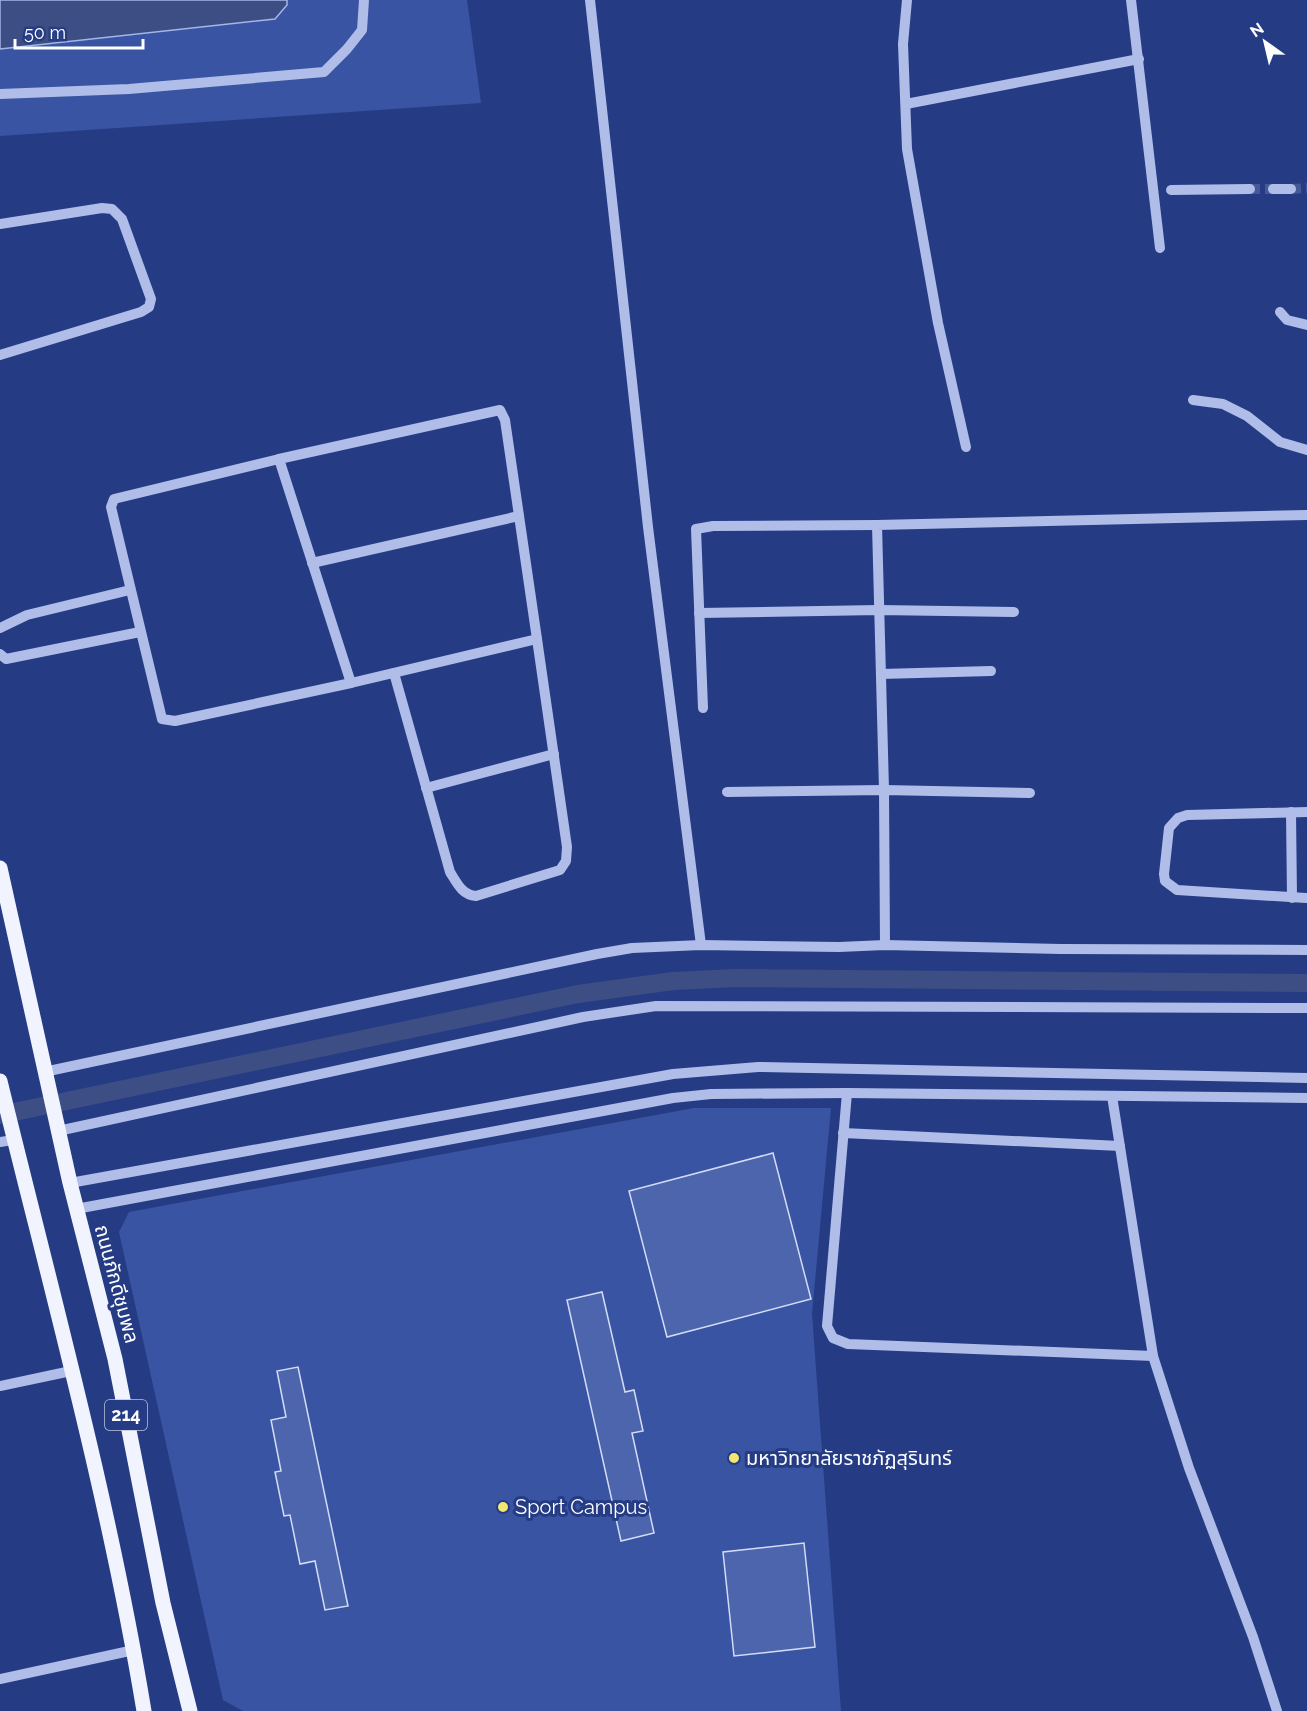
<svg xmlns="http://www.w3.org/2000/svg" width="1307" height="1711" viewBox="0 0 1307 1711" font-family="Raleway,'Noto Sans Thai',sans-serif">
  <style>
    .green { fill: #3954a2 }
    .water { fill: #3d4e84; stroke: #a3b6e9; stroke-width: 1.5 }
    .lines { fill: none; stroke-linecap: round; stroke-linejoin: round }
    .canal { stroke: #3d4e84; stroke-width: 18 }
    .building { fill: #4d65ad; stroke: #d3dcf6; stroke-width: 1.5 }
    .minor-tunnel { stroke: #465997; stroke-width: 10; stroke-dasharray: 10 5; stroke-linecap: butt }
    .minor { stroke: #afbde8; stroke-width: 10 }
    .major { stroke: #f1f4fe; stroke-width: 15 }
    .poi-dot { fill: #f2e773; stroke: #253c85; stroke-width: 2 }
    .labels { text-anchor: middle; stroke-width: 6; stroke-linejoin: round; paint-order: stroke }
    .shield { fill: #253c85; stroke: #bec4da; stroke-width: 1.5 }
    .shield-label { font-size: 18px; font-weight: bold; fill: #fff }
    .street-label { font-size: 20px; fill: #fff; stroke: #253c85 }
    .poi-label { font-size: 20px; fill: #fff; stroke: #253c85; text-anchor: start }
  </style>
  <rect width="100%" height="100%" fill="#253c85"/>
  <g class="green">
    <polygon points="0,0 467,0 481,103 0,136"/>
    <polygon points="694,1108 831,1108 812,1314 841,1711 243,1711 223,1700 119,1232 129,1212"/>
  </g>
  <polygon class="water" points="0,0 287,0 287,5 275,19 0,49"/>
  <g class="lines">
    <polyline class="canal" points="0,1115 578,994 673,981 736,978 1307,983"/>
  </g>
  <g class="building">
    <polygon points="773,1153 811,1299 667,1337 629,1191"/>
    <polygon points="602,1292 625,1392 634,1390 643,1431 632,1433 654,1533 621,1541 567,1300"/>
    <polygon points="298,1367 348,1606 325,1610 315,1561 300,1564 290,1515 284,1516 275,1472 281,1471 271,1420 286,1417 277,1371"/>
    <polygon points="804,1543 815,1647 734,1656 723,1552"/>
  </g>
  <g class="lines">
    <g class="minor-tunnel">
      <polyline points="1250,189 1273,189"/>
      <polyline points="1291,189 1307,188"/>
    </g>
    <g class="minor">
      <polyline points="590,0 648,527 701,945"/>
      <polyline points="907,0 903,44 907,149 938,323 966,447"/>
      <polyline points="1131,0 1160,248"/>
      <polyline points="0,94 129,89 324,72 347,49 362,30 364,0"/>
      <polyline points="906,104 1139,59"/>
      <polyline points="1273,189 1291,189"/>
      <polyline points="1171,190 1250,189"/>
      <polyline points="0,224 102,208 112,209 122,219 151,299 149,307 141,312 0,355"/>
      <polyline points="1280,312 1287,320 1307,325"/>
      <polyline points="1193,400 1223,404 1247,416 1280,442 1307,450"/>
      <polygon points="279,459 351,683 175,721 162,719 111,507 114,499"/>
      <polyline points="279,459 500,410 505,420 537,639 351,683"/>
      <polyline points="312,563 519,516"/>
      <polyline points="699,613 879,610 1014,612"/>
      <polyline points="0,628 27,615 130,590"/>
      <polyline points="0,654 6,659 140,632"/>
      <path d="M394 673 450 872C457 883 462 895 476 896L560 870 566 861 567 847 537 639"/>
      <polyline points="881,674 991,671"/>
      <polyline points="703,708 696,529 713,526 877,525"/>
      <polyline points="426,788 554,754"/>
      <polyline points="727,792 884,790 1030,793"/>
      <polyline points="1291,812 1292,898"/>
      <polyline points="1306,898 1177,890 1165,881 1164,874 1169,828 1178,818 1187,815 1307,812"/>
      <polyline points="885,945 884,790 877,525 1307,515"/>
      <polyline points="44,1072 597,954 632,948 701,945 839,947 885,945 1061,949 1307,950"/>
      <polyline points="847,1093 827,1326 833,1338 848,1344 1153,1356"/>
      <polyline points="1112,1096 1153,1356 1189,1468 1253,1637 1277,1711"/>
      <polyline points="58,1131 583,1017 656,1006 1307,1008"/>
      <polyline points="843,1133 1120,1146"/>
      <polyline points="0,1142 13,1140"/>
      <polyline points="70,1183 673,1074 758,1067 1307,1078"/>
      <polyline points="76,1209 673,1098 711,1094 847,1093 1307,1098"/>
      <polyline points="0,1386 71,1371"/>
      <polyline points="0,1679 134,1650"/>
    </g>
    <g class="major">
      <polyline points="0,868 70,1183 115,1359 163,1603 190,1711"/>
      <path d="M0 1081C51 1290 109 1499 144 1711"/>
    </g>
  </g>
  <g class="poi-dot">
    <circle cx="734" cy="1458" r="6"/>
    <circle cx="503" cy="1507" r="6"/>
  </g>
  <g class="labels">
    <rect class="shield" x="105" y="1400" width="42" height="30" rx="4.5"/>
    <g class="shield-label">
      <text x="126" y="1421">214</text>
    </g>
    <g class="street-label">
      <text transform="translate(117 1284) rotate(75)" y="7">ถนนภักดีชุมพล</text>
    </g>
    <g class="poi-label">
      <text x="746" y="1465">มหาวิทยาลัยราชภัฏสุรินทร์</text>
      <text x="515" y="1514">Sport Campus</text>
    </g>
  </g>
  <g transform="translate(1265 42) rotate(326)" stroke="#253c85" stroke-width="4.5" paint-order="stroke">
  <path d="M0-4.5L10 22L0 15L-10 22Z" fill="#ffffff"/>
  <text y="-9" font-size="16" font-weight="bold" text-anchor="middle" fill="#ffffff">N</text>
  </g>
  <path d="M15 39v9h128v-9" fill="none" stroke="#ffffff" stroke-width="3"/>
  <text x="24" y="39" font-size="18" fill="#ffffff" stroke="#253c85" stroke-width="4.5" paint-order="stroke">50 m</text>
</svg>
